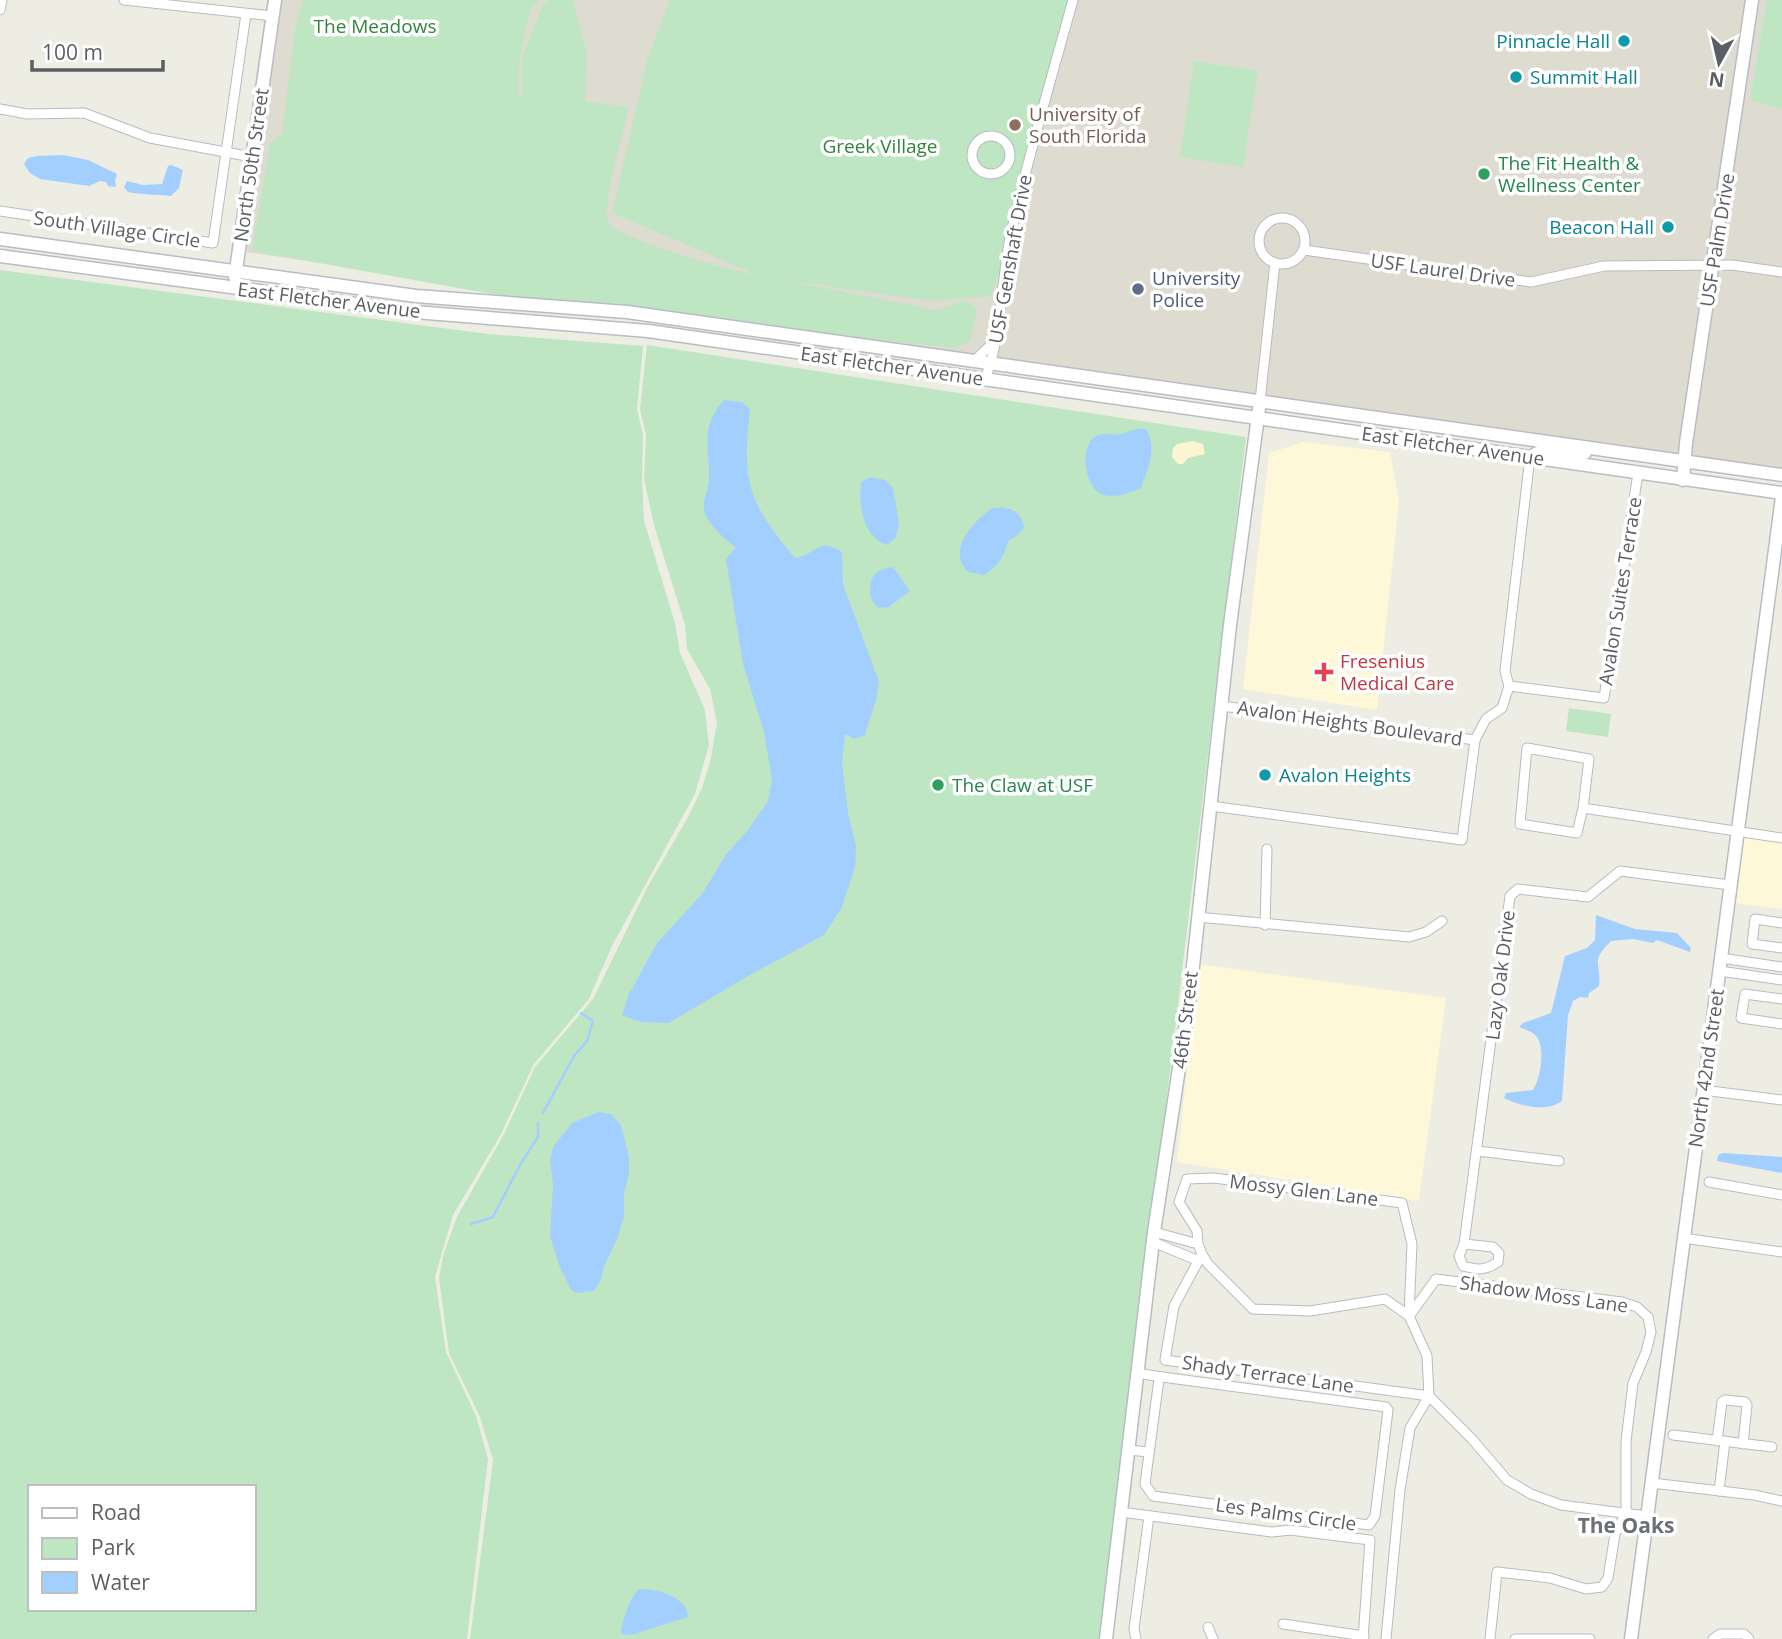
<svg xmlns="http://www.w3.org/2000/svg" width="1782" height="1639" viewBox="0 0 1782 1639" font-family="'Open Sans',sans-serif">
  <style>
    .commercial { fill: #fef8d8 }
    .education { fill: #dedcd1 }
    .green { fill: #bfe6c2; fill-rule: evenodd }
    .sand { fill: #fbf5d2 }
    .water { fill: #a3cfff }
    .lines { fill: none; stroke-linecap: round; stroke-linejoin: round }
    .stream { stroke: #a3cfff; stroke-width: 2.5 }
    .street-casing { stroke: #b8bbc0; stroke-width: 11 }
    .secondary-casing { stroke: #b9bcc2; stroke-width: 15 }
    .street { stroke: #fff; stroke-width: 9 }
    .secondary { stroke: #fff; stroke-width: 12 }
    .culture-dot { fill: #0f9aa8; stroke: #fff; stroke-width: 2.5 }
    .education-dot { fill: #8d6e63; stroke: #fff; stroke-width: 2.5 }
    .leisure-dot { fill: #2e9e5b; stroke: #fff; stroke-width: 2.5 }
    .service-dot { fill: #5c6f8a; stroke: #fff; stroke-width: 2.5 }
    .health-dot { fill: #e0444e; stroke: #fff; stroke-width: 2.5 }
    .labels { text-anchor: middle; stroke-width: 7; stroke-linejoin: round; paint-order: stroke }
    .park-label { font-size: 19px; fill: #33843e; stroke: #fff }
    .culture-label { font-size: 19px; fill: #0d838f; stroke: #fff; text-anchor: end }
    .education-label { font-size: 19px; fill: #785e54; stroke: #fff; text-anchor: start }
    .leisure-label { font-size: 19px; fill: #27864d; stroke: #fff; text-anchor: start }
    .street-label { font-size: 19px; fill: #5b5f64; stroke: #fff }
    .service-label { font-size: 19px; fill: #4e5e75; stroke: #fff; text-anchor: start }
    .health-label { font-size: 19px; fill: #be3a42; stroke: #fff; text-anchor: start }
    .neighbourhood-label { font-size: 21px; font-weight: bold; fill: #6c7076; stroke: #fff }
  </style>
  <rect width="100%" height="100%" fill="#eeede3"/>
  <g class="commercial">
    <polygon points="1303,442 1390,452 1399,501 1377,710 1243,689 1269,453"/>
    <polygon points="1743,838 1782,843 1782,909 1734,903"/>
    <polygon points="1198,964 1446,998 1419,1201 1177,1162"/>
  </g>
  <polygon class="education" points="267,0 1782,0 1782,471 231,250"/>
  <g class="green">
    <path d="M303 0H540L530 9 520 57 518 94 529 95 522 93V58L543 4 549 0H576L573 3 587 53 585 101H582L629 107 612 175 606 214 611 227C657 250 707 264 757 275L612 213 648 57 670 0H1070L992 296 931 301 778 279 936 310 966 300 977 309 970 342 952 348 503 296 252 251 270 143 282 134 296 23Z"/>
    <polygon points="1767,0 1782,0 1782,109 1750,100"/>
    <polygon points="1194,61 1258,71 1243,167 1180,157"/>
    <path d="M0 270 488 334 643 346 637 409 643 435 642 478 644 521 675 623 680 653 705 710 709 745 695 794 612 946 589 999 534 1064 500 1136 453 1215 435 1277 446 1352 476 1416 488 1459 467 1639H0ZM30 1487H254V1609H30Z"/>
    <polygon points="647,345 1246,437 1102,1639 470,1639 493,1460 480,1417 449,1353 439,1278 443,1256 457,1217 504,1134 535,1067 593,999 647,888 688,817 702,788 710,762 717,723 710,689 687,649 685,625 654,525 644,479 646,435 640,410"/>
    <polygon points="1569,708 1611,714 1608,737 1566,731"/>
  </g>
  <polygon class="sand" points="1192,441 1203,444 1205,454 1188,458 1183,464 1178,464 1172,457 1173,448 1177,444"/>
  <g class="water">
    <polygon points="63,155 88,160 117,174 115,181 116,187 108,186 106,182 100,181 89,186 40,179 30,173 24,164 28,158 37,156"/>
    <path d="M171 165 183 170 179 188 171 196C156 194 142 195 128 192L124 187 127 181 143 185 162 184 168 166Z"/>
    <path d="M724 400 742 402 750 409C742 483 747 500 795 558 817 555 817 536 842 552L843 584 879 682 876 700 865 735 854 739 845 734 842 763 848 813 856 846 855 868 841 909 824 935 748 976 669 1023 640 1022 622 1015 628 996 657 943 702 894 727 853 748 830 768 801 772 779 764 732 743 664 726 559 736 547C726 541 715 530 708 520 698 504 709 494 709 478 709 446 700 427 724 400Z"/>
    <path d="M1137 429H1146C1158 447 1148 469 1141 488 1128 493 1112 501 1098 492 1085 483 1080 448 1094 437 1103 431 1112 436 1121 434 1126 433 1132 430 1137 429Z"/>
    <path d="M870 477 885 480 893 488 899 523 896 537 887 545C863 538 858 504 861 482Z"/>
    <path d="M992 508C1009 507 1021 509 1024 528L1015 537 1009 540C1002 558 1001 564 984 575L968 572C946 550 973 522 992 508Z"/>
    <path d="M893 567 910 591 889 607 879 608C870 602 867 587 873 577 876 570 886 568 893 567Z"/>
    <path d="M1596 915 1635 929 1677 933 1691 948 1690 952 1657 940 1653 943 1633 939 1611 941C1589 963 1602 962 1599 986L1589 993 1588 998 1580 997 1573 1001 1568 1015 1562 1101C1546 1113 1520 1106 1504 1098L1506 1093 1533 1090C1540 1079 1545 1052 1538 1039 1535 1032 1526 1030 1519 1027L1523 1023 1551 1013 1565 956 1587 948 1595 940Z"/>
    <polygon points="599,1112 611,1114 621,1125 629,1157 629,1173 624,1193 624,1216 618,1237 603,1269 601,1280 594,1291 577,1293 571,1290 559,1265 550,1236 553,1183 550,1160 553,1147 572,1123"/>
    <polygon points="1723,1153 1782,1157 1782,1173 1717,1161 1718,1155"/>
    <path d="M639 1589C655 1588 689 1597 688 1617L634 1634 623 1635 621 1630C625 1616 628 1600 639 1589Z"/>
  </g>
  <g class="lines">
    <g class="stream">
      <polyline points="543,1113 574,1056 587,1041 593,1021 581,1013"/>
      <polyline points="471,1224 493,1217 521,1163 538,1137 538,1123"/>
    </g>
    <g class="street-casing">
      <g id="street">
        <polyline points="124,0 272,16"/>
        <polyline points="0,10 2,0"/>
        <polyline points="0,109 27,114 84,113 150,138 252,157"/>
        <circle cx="991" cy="155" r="19"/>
        <polyline points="0,211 213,243 246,14"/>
        <circle cx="1282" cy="241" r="23"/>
        <polyline points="1304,250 1531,282 1604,266 1732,265 1782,272"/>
        <polyline points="973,362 995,341"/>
        <path d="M985 379C1002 336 1001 283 1010 237 1028 157 1051 79 1073 0"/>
        <polyline points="1260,401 1275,263"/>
        <polyline points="1509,686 1604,698 1638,473"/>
        <polyline points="1222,706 1475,740 1486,719 1502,708 1509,686 1505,671 1530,457"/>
        <polyline points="1211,806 1462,840 1475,740"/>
        <polyline points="1583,808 1577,833 1520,824 1527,748 1589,759 1583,808 1782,838"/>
        <polyline points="1197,917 1409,937 1426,932 1442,921"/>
        <polyline points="1782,923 1755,919 1752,944 1782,948"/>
        <polyline points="1265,925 1267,849"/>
        <polyline points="1721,958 1782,967"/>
        <polyline points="1720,971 1782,980"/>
        <polyline points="1782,999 1745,994 1741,1018 1782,1024"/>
        <polyline points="1703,1090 1782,1100"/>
        <polyline points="1478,1151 1559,1161"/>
        <polyline points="1709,1182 1782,1195"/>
        <polyline points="1154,1232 1198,1244"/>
        <polyline points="1683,1238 1782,1252"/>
        <polyline points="1153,1242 1199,1261"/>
        <path d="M1464 1244 1493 1247 1499 1253 1498 1262C1485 1271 1477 1270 1463 1266L1459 1256 1464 1244 1510 896 1518 889 1588 897 1620 871 1730 885"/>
        <polyline points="1202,1254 1208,1264 1253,1309 1310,1311 1385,1299 1409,1316"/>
        <polyline points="1410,1315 1436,1279 1622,1302 1637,1307 1648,1317 1651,1332 1646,1352 1633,1383 1626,1441 1626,1513 1615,1534 1608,1578 1602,1587 1586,1589 1550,1578 1497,1572 1490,1639"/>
        <polyline points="1137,1373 1162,1377"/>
        <polygon points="1162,1377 1386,1407 1388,1410 1375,1516 1369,1525 1153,1496 1145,1484 1159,1379"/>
        <polyline points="1673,1435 1772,1447"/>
        <polyline points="1717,1441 1722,1402 1725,1400 1745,1402 1747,1405 1743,1444"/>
        <polyline points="1128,1450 1149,1452"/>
        <polyline points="1652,1483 1754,1495 1782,1501"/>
        <polyline points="1719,1491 1725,1441"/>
        <polyline points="1121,1512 1272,1532 1290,1530 1370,1540 1363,1639"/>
        <polyline points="1283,1624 1364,1636"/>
        <polyline points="1208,1627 1213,1639"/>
        <polyline points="1136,1639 1134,1629 1149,1516"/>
        <polyline points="1386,1639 1400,1490 1410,1428 1429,1396 1165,1360 1174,1306 1202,1254 1198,1244 1197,1231 1179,1202 1187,1179 1214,1178 1402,1203 1412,1244 1409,1316 1427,1356 1429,1396 1472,1439 1507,1480 1531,1494 1561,1505 1647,1516"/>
        <polyline points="1515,1639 1590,1639"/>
        <polyline points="1713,1639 1720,1634 1744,1634 1749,1639"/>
      </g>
    </g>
    <g class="secondary-casing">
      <g id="secondary">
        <polyline points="0,239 416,296 627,312 1782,475"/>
        <polyline points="0,256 415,312 648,331 1782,493"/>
        <polyline points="235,277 275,0"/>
        <polyline points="1530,457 1543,450 1585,453"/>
        <polyline points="1683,480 1686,443 1752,0"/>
        <polyline points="1106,1639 1154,1232 1189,1003 1230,625 1260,401"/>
        <polyline points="1631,1639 1782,497"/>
      </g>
    </g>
    <use href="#street" class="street"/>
    <use href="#secondary" class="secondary"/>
  </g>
  <g class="culture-dot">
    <circle cx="1624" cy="41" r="7"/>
    <circle cx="1516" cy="77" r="7"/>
    <circle cx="1668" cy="227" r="7"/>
    <circle cx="1265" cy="775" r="7"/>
  </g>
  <circle class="education-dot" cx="1015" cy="125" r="7"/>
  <g class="leisure-dot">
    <circle cx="1484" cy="174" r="7"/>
    <circle cx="938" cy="785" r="7"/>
  </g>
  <circle class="service-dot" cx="1138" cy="289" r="7"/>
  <path class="health-dot" d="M1320.5 661.5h7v7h7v7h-7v7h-7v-7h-7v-7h7z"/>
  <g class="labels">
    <g class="park-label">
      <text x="375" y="33">The Meadows</text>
      <text x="880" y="153">Greek Village</text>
    </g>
    <g class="culture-label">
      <text x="1610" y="48">Pinnacle Hall</text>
      <text x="1530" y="84" text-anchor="start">Summit Hall</text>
      <text x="1654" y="234">Beacon Hall</text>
      <text x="1279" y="782" text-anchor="start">Avalon Heights</text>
    </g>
    <g class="education-label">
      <text x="1029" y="121">University of<tspan x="1029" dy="22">South Florida</tspan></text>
    </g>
    <g class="leisure-label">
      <text x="1498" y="170">The Fit Health &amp;<tspan x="1498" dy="22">Wellness Center</tspan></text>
      <text x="952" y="792">The Claw at USF</text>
    </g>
    <g class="street-label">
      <text transform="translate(251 165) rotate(-82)" y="7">North 50th Street</text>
      <text transform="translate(117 229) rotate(8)" y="7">South Village Circle</text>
      <text transform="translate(1717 240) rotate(-81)" y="7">USF Palm Drive</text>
      <text transform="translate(1010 259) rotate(-80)" y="7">USF Genshaft Drive</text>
      <text transform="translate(1443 270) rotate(8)" y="7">USF Laurel Drive</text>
      <text transform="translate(329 300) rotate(7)" y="7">East Fletcher Avenue</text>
      <text transform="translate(892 366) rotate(8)" y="7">East Fletcher Avenue</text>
      <text transform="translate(1453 446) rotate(8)" y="7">East Fletcher Avenue</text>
      <text transform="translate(1620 591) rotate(-81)" y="7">Avalon Suites Terrace</text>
      <text transform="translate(1350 723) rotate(8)" y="7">Avalon Heights Boulevard</text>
      <text transform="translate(1500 975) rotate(-83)" y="7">Lazy Oak Drive</text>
      <text transform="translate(1185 1020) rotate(-83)" y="7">46th Street</text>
      <text transform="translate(1706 1068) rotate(-82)" y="7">North 42nd Street</text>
      <text transform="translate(1304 1190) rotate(7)" y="7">Mossy Glen Lane</text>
      <text transform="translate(1544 1294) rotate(8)" y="7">Shadow Moss Lane</text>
      <text transform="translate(1268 1374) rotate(8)" y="7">Shady Terrace Lane</text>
      <text transform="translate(1286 1514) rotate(8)" y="7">Les Palms Circle</text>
    </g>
    <g class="service-label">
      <text x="1152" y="285">University<tspan x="1152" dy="22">Police</tspan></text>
    </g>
    <g class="health-label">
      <text x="1340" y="668">Fresenius<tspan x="1340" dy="22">Medical Care</tspan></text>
    </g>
    <g class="neighbourhood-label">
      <text x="1626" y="1533">The Oaks</text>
    </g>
  </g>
  <rect x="28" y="1485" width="228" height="126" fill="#ffffff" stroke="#bdbfc1" stroke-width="2"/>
  <rect x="42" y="1508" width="35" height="10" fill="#ffffff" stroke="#bdbfc1" stroke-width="2"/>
  <text x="91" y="1520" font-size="21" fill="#5b5f64">Road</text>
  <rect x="42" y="1538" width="35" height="21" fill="#bfe6c2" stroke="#bdbfc1" stroke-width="2"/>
  <text x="91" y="1555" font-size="21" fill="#5b5f64">Park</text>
  <rect x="42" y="1572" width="35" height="21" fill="#a3cfff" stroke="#bdbfc1" stroke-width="2"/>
  <text x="91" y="1590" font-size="21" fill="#5b5f64">Water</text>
  <g transform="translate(1719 63) rotate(188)" stroke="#ffffff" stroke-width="5" paint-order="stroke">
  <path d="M0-5L12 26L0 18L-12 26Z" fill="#5b5f64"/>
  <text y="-10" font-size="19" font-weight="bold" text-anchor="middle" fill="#5b5f64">N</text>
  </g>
  <path d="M32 60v10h131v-10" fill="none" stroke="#5b5f64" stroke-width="3.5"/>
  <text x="42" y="60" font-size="21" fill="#5b5f64" stroke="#ffffff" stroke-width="5" paint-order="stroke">100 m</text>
</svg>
